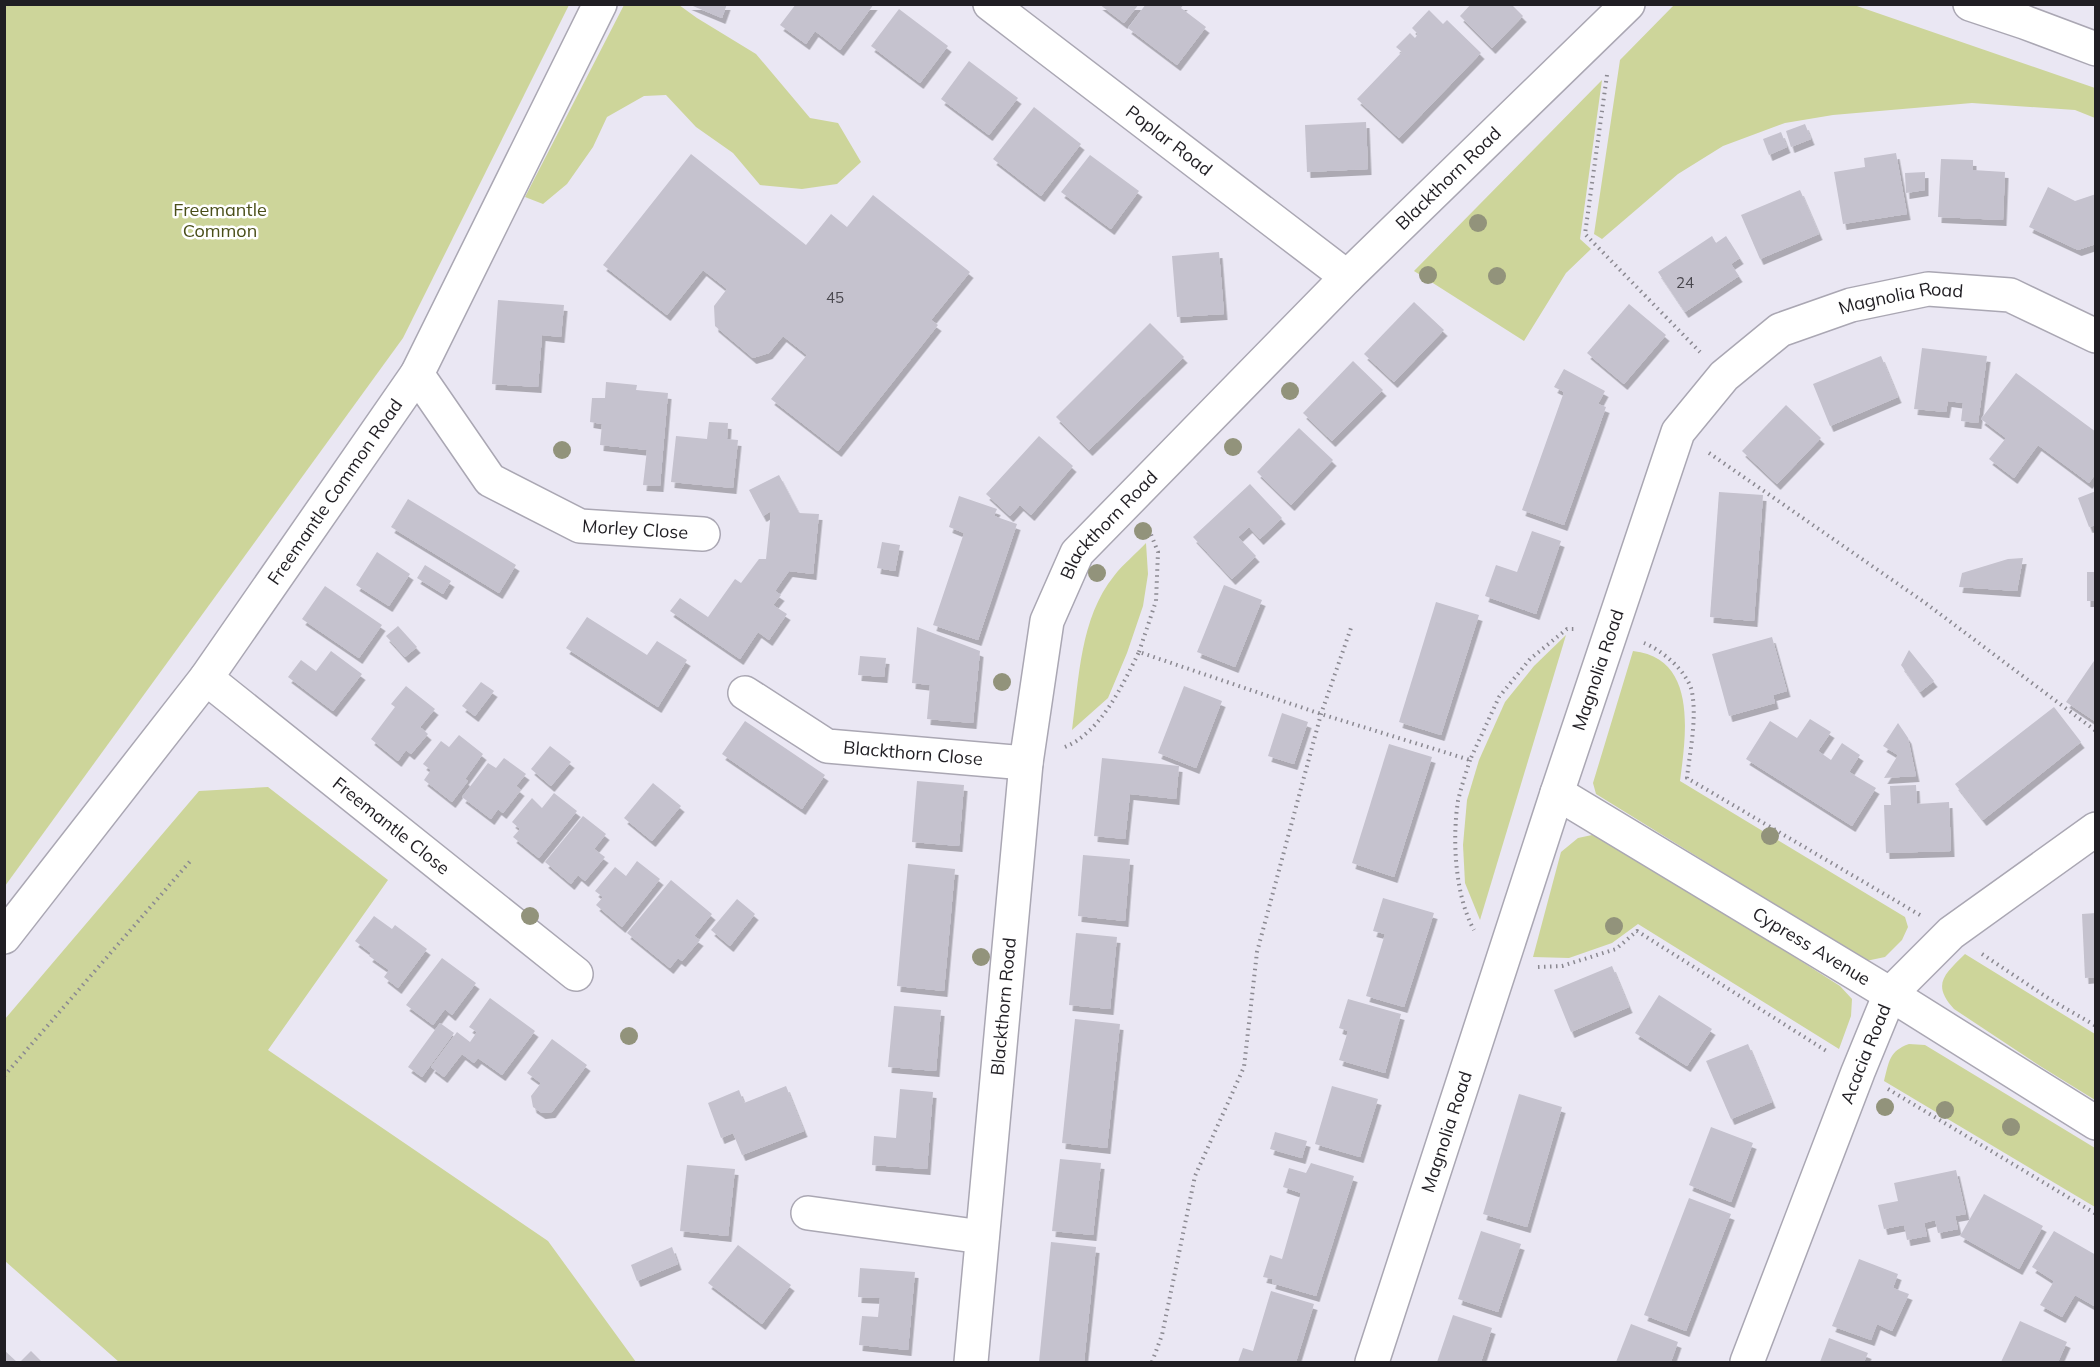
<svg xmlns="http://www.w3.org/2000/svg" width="2100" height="1367" viewBox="0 0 2100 1367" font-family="Mulish,sans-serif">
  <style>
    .green { fill: #cdd59a }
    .building { fill: #c5c2ce; filter: url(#shadow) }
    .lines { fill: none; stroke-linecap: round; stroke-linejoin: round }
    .minor-casing { stroke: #aaa7b3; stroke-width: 36 }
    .path { stroke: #8b8991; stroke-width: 4; stroke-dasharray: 1.5 4.5; stroke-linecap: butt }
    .minor { stroke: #fff; stroke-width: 33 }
    .tree { fill: #92937b }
    .labels { text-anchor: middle; stroke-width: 5; stroke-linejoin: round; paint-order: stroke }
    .number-label { font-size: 15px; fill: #49474e }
    .street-label { font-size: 18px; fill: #201e23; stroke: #fff }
    .park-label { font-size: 18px; fill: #4a4f19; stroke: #fff }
  </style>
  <defs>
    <filter id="shadow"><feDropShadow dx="3.5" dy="6" stdDeviation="0" flood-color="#0004"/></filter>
  </defs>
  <rect width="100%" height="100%" fill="#eae7f3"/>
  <g class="green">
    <polygon points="5,4 569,5 403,338 5,886"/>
    <polygon points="624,5 679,5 697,18 756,54 810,118 838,123 861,162 837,184 802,189 760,185 733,153 696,127 666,95 644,96 607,117 593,147 567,184 543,204 525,197"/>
    <polygon points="1674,5 1854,5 2095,88 2095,118 2075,110 1972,103 1833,115 1785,123 1723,146 1678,174 1602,239 1594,234 1620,60"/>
    <polygon points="1602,80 1580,239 1591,249 1566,273 1524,341 1414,271"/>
    <path d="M1146 543 1148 574 1143 606 1127 653 1108 698 1072 730C1079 679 1080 618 1114 576 1123 564 1136 554 1146 543Z"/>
    <polygon points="1566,635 1480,920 1465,883 1463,845 1467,800 1479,760 1505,702 1534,666"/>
    <path d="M1633 651C1698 658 1686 735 1680 781L1905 917 1908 927 1902 940 1885 957 1866 961 1596 794 1593 783Z"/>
    <polygon points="268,787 388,880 268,1050 548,1241 636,1362 119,1362 5,1261 5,1019 199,791"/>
    <polygon points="1592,835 1609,839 1840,986 1852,999 1851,1016 1839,1049 1638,924 1612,943 1569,958 1533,957 1561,852 1578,838"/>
    <path d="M1965 954 2095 1034V1100L2040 1066 1954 1009C1931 984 1945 974 1965 954Z"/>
    <path d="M1909 1044 1925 1045 2095 1148V1207L1884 1081C1889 1062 1889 1051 1909 1044Z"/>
  </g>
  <g class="building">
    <polygon points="688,4 727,4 722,18"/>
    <polygon points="796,4 874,4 840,50 815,31 806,44 780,25"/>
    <polygon points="1099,4 1139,4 1124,23"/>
    <polygon points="1146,4 1184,4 1181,8 1206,27 1177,65 1128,28"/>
    <polygon points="1471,4 1511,4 1523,16 1492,48 1460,16"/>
    <polygon points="899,9 948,46 920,83 871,46"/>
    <polygon points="1429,10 1443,24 1447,20 1481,53 1399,138 1357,99 1402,52 1396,47 1410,33 1415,38 1418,34 1412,28"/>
    <polygon points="969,61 1018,98 989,135 941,99"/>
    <polygon points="1034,107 1081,144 1041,196 993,159"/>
    <polygon points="1366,122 1368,169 1307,172 1305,125"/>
    <polygon points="1805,124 1811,139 1791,147 1786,131"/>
    <polygon points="1781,132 1787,147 1769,155 1763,139"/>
    <polygon points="1896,153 1907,214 1843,224 1834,172 1865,167 1864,158"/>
    <polygon points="691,154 806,245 831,214 847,227 873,195 970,272 931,320 938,325 838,451 771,399 807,355 783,336 769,353 753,358 715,326 714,306 727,289 703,270 667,315 603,265"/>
    <polygon points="1090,155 1139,191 1111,229 1061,192"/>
    <polygon points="1941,159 1973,160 1973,170 2005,172 2003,220 1938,217"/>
    <polygon points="1925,172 1925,190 1906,193 1905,173"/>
    <polygon points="2048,187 2075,201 2096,194 2096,244 2078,250 2029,227"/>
    <polygon points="1800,190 1819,234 1760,259 1741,215"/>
    <polygon points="1712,236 1716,243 1726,236 1740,258 1731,264 1739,276 1685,312 1658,272"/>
    <polygon points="1219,252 1224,314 1177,317 1172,256"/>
    <polygon points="498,300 564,305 561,337 542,335 538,387 492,384"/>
    <polygon points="1414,302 1444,330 1394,382 1364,354"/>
    <polygon points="1629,304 1666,335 1624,384 1587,353"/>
    <polygon points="1150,323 1184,357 1089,450 1056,417"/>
    <polygon points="1922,348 1987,356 1978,423 1961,421 1963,403 1948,401 1946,412 1914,409"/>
    <polygon points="1881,356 1898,397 1830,426 1813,384"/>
    <polygon points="1353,361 1383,390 1332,441 1303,413"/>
    <polygon points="1564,369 1605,391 1598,404 1606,407 1564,525 1522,510 1564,392 1554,387"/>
    <polygon points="2016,373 2096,432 2096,473 2089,483 2038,445 2014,478 1989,459 2006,438 1981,419"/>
    <polygon points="606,382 637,385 636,390 668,393 660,486 643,485 647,450 600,445 602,424 590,422 592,398 605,398"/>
    <polygon points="1786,405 1821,438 1777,484 1742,451"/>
    <polygon points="709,422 728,423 727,439 738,440 733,488 671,482 676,436 707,439"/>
    <polygon points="1299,428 1333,460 1291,505 1257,472"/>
    <polygon points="1039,436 1073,466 1031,515 1020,505 1010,516 986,494"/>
    <polygon points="779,475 799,513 819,514 813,574 789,571 775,591 781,595 773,605 787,614 769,640 758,632 740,659 670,611 680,598 708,617 735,579 741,583 759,559 766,559 771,511 763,516 749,490"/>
    <polygon points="1250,484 1282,518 1260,539 1249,527 1238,537 1256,556 1232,579 1193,537"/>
    <polygon points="2096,491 2096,525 2089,527 2078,498"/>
    <polygon points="1719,492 1763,495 1754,621 1710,617"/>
    <polygon points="959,496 997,509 994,516 1017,524 978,640 933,625 964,533 949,527"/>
    <polygon points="408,499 516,565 499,593 391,527"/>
    <polygon points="1532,531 1561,541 1536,614 1485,596 1496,565 1517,572"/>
    <polygon points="882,542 900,545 895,571 877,568"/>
    <polygon points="377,552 410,574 389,606 356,585"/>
    <polygon points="2023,558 2017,591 1959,587 1962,573 2008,559"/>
    <polygon points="425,565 451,581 443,594 417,578"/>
    <rect x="2087" y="572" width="9" height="29"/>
    <polygon points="1224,585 1262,600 1235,667 1197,652"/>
    <polygon points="325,586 382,625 359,658 302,619"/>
    <polygon points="1436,602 1479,615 1441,735 1399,722"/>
    <polygon points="587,617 647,655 657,641 687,660 658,707 566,648"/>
    <polygon points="398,626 417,647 405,657 386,636"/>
    <polygon points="917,627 980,651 973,723 927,719 930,685 912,683"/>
    <polygon points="1772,637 1787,691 1773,695 1775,703 1729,716 1712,654"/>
    <polygon points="1909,650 1934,681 1920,692 1901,665"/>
    <polygon points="331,651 362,674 333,711 288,677 301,660 316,671"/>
    <polygon points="860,656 886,658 884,677 858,675"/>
    <polygon points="2096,658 2096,722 2066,702"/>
    <polygon points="481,682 494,691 475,716 462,706"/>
    <polygon points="406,686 435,709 420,727 428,734 411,754 406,750 398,761 371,739 395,707 391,704"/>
    <polygon points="1184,686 1222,701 1196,768 1158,753"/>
    <polygon points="2054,707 2081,742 1983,820 1955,784"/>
    <polygon points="1282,713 1308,722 1294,764 1268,756"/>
    <polygon points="1810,719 1831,732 1818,751 1831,760 1842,743 1860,755 1849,772 1876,788 1852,826 1746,759 1770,721 1797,738"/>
    <polygon points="745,721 825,775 802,809 722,754"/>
    <polygon points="1898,723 1908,738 1916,776 1884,778 1898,755 1883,746"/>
    <polygon points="459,735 483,754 465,779 468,781 452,802 424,780 431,770 423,764 441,741 449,747"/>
    <polygon points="1389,744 1432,757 1394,877 1352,863"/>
    <polygon points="550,746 571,762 551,786 531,769"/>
    <polygon points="504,758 526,774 516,786 521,790 503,813 498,809 491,819 462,797 488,763 496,768"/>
    <polygon points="1102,758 1179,766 1176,799 1130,794 1125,839 1094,836"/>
    <polygon points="917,781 964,785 959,846 912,842"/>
    <polygon points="653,783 681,806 652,841 624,818"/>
    <polygon points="1916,785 1917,804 1949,802 1951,851 1886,853 1884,805 1891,805 1890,786"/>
    <polygon points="554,793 577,811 539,858 513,837 520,829 512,822 532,798 542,808"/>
    <polygon points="583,816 606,834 594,849 605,857 585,881 578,875 571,884 545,862"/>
    <polygon points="1083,855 1130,859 1125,921 1078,916"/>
    <polygon points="637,861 660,879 622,927 596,905 603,897 595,891 615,867 626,876"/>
    <polygon points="908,864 955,869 944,991 897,986"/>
    <polygon points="671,880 712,914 694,936 700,940 682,961 678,958 670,968 627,933"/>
    <polygon points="1383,898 1434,913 1404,1007 1366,996 1385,934 1373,931"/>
    <polygon points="737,899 755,914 730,946 711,930"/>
    <polygon points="2096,913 2096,977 2085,978 2082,914"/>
    <polygon points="374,916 392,929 395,925 427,949 398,988 384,977 389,970 369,956 371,953 355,941"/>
    <polygon points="1076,933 1117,937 1110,1009 1069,1005"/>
    <polygon points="442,958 476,983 452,1015 445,1009 433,1025 406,1005"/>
    <polygon points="1612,966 1629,1007 1571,1032 1554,990"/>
    <polygon points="1659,995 1712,1029 1687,1066 1635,1033"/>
    <polygon points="490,998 535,1031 502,1075 478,1058 474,1063 462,1054 444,1077 431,1067 457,1032 470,1042 477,1032 469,1027"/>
    <polygon points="1348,999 1401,1014 1385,1073 1339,1060 1348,1031 1339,1028"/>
    <polygon points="894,1006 941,1010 936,1071 888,1067"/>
    <polygon points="1075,1019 1120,1024 1107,1148 1062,1143"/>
    <polygon points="440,1023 454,1033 422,1077 408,1067"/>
    <polygon points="552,1039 587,1065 552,1112 542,1113 533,1107 531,1096 541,1083 527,1073"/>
    <polygon points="1748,1044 1772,1102 1731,1119 1706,1061"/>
    <polygon points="786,1086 804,1131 742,1155 733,1133 721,1138 708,1103 739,1090 744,1103"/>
    <polygon points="1332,1086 1378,1099 1360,1157 1315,1144"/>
    <polygon points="900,1089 933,1092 927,1169 872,1165 874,1136 896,1138"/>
    <polygon points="1519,1094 1562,1107 1527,1227 1483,1214"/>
    <polygon points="1711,1127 1753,1143 1731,1202 1689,1185"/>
    <polygon points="1275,1132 1307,1141 1302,1158 1270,1149"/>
    <polygon points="1060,1159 1101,1163 1093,1235 1052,1231"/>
    <polygon points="1311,1163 1354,1176 1316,1296 1272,1283 1273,1279 1263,1277 1270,1255 1282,1259 1301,1193 1283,1187 1289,1168 1306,1173"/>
    <polygon points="687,1165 735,1169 728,1236 680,1231"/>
    <polygon points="1956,1170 1966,1214 1955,1216 1958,1229 1938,1233 1935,1220 1924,1223 1927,1236 1907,1240 1904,1225 1884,1229 1878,1205 1898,1201 1894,1183"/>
    <polygon points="1984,1194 2043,1226 2019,1269 1960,1236"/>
    <polygon points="1689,1198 1731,1214 1686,1331 1644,1315"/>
    <polygon points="1481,1231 1521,1244 1498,1312 1458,1299"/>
    <polygon points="2054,1231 2096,1255 2096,1307 2075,1295 2062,1317 2040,1305 2054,1281 2032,1267"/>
    <polygon points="1051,1242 1096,1247 1084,1362 1039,1362"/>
    <polygon points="738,1245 791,1285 762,1324 708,1283"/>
    <polygon points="672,1247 678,1264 637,1281 631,1265"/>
    <polygon points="1859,1259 1898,1274 1893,1288 1909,1294 1892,1331 1877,1324 1871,1340 1832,1326"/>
    <polygon points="860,1268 915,1272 908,1350 859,1345 862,1316 878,1317 880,1298 858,1297"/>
    <polygon points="1271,1291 1314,1304 1296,1362 1238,1362 1243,1348 1253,1351"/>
    <polygon points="1453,1315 1492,1328 1481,1362 1437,1362"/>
    <polygon points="2020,1321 2067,1342 2058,1362 2001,1362"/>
    <polygon points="1631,1324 1678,1342 1671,1362 1616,1362"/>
    <polygon points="1829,1338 1868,1353 1864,1362 1820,1362"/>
    <polygon points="4,1350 17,1362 4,1362"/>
    <polygon points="31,1351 42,1362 20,1362"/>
  </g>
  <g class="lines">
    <g class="minor-casing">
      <g id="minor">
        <path id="s1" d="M990 4 1347 277"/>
        <polyline points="1970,4 2024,22 2096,49"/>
        <path id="s2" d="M417 374 490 480 580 526 703 534"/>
        <path id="s3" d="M206 678 576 974"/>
        <path id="s4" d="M745 693 827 746 1026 763"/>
        <path id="s5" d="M1557 793 1890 994 2096 1123"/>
        <path id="s6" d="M4 937 206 678 417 374 600 4"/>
        <polyline points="808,1213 982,1237"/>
        <path id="s7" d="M971 1362 1026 763 1047 621 1077 553 1347 277 1628 4"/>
        <path id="s8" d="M1372 1362 1557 793 1678 432 1724 376 1780 330 1851 305 1928 289 2010 295 2096 336"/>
        <path id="s9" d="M1747 1362 1858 1072 1890 994 1951 933 2096 829"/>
      </g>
    </g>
    <g class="path">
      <polyline points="1607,75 1585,234 1700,352"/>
      <polyline points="1709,453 1924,602 2096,731"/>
      <path d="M1644 643C1662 650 1688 672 1692 692 1697 720 1690 750 1687 778L1920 915"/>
      <polyline points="1139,652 1156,601 1158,552 1150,532"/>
      <path d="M1065 747C1101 732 1122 686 1139 652L1321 714 1470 760 1499 697 1530 659 1567 629H1576"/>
      <path d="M1470 760C1466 773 1461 787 1458 801 1452 839 1455 896 1474 930"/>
      <polyline points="1982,954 2051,1000 2096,1026"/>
      <polyline points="1538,967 1562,966 1616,949 1637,931 1828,1052"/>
      <polyline points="4,1076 192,859"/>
      <polyline points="1888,1089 2096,1214"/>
      <polyline points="1152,1362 1162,1335 1195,1176 1244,1067 1257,952 1321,714 1352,625"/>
    </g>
    <use href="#minor" class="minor"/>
  </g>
  <g class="tree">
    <circle cx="1478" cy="223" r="9"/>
    <circle cx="1428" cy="275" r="9"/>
    <circle cx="1497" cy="276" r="9"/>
    <circle cx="1290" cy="391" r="9"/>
    <circle cx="1233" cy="447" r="9"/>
    <circle cx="562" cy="450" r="9"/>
    <circle cx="1143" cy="531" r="9"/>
    <circle cx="1097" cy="573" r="9"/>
    <circle cx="1002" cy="682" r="9"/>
    <circle cx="1770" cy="836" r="9"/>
    <circle cx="530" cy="916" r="9"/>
    <circle cx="1614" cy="926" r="9"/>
    <circle cx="981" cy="957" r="9"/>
    <circle cx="629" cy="1036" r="9"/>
    <circle cx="1885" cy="1107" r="9"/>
    <circle cx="1945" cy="1110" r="9"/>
    <circle cx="2011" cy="1127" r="9"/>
  </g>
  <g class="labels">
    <g class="number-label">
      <text x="1685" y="288">24</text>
      <text x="835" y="303">45</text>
    </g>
    <g class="street-label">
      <text dy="6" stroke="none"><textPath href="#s1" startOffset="225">Poplar Road</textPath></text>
      <text dy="6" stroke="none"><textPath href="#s7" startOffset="1347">Blackthorn Road</textPath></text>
      <text dy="6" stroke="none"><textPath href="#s8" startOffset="1250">Magnolia Road</textPath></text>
      <text dy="6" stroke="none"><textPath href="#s6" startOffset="555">Freemantle Common Road</textPath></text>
      <text dy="6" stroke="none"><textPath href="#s7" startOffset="861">Blackthorn Road</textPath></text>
      <text dy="6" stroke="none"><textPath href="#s2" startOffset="285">Morley Close</textPath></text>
      <text dy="6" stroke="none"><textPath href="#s8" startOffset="728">Magnolia Road</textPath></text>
      <text dy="6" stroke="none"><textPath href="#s4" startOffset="184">Blackthorn Close</textPath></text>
      <text dy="6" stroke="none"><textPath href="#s3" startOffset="237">Freemantle Close</textPath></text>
      <text dy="6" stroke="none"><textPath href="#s5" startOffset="297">Cypress Avenue</textPath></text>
      <text dy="6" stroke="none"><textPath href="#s7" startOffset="357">Blackthorn Road</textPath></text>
      <text dy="6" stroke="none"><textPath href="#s9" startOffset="330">Acacia Road</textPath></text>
      <text dy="6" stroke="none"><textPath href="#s8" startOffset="242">Magnolia Road</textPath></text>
    </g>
    <g class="park-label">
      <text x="220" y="216">Freemantle<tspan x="220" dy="21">Common</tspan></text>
    </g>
  </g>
  <rect width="2100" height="1367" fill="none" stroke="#201e23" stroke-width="12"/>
</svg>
